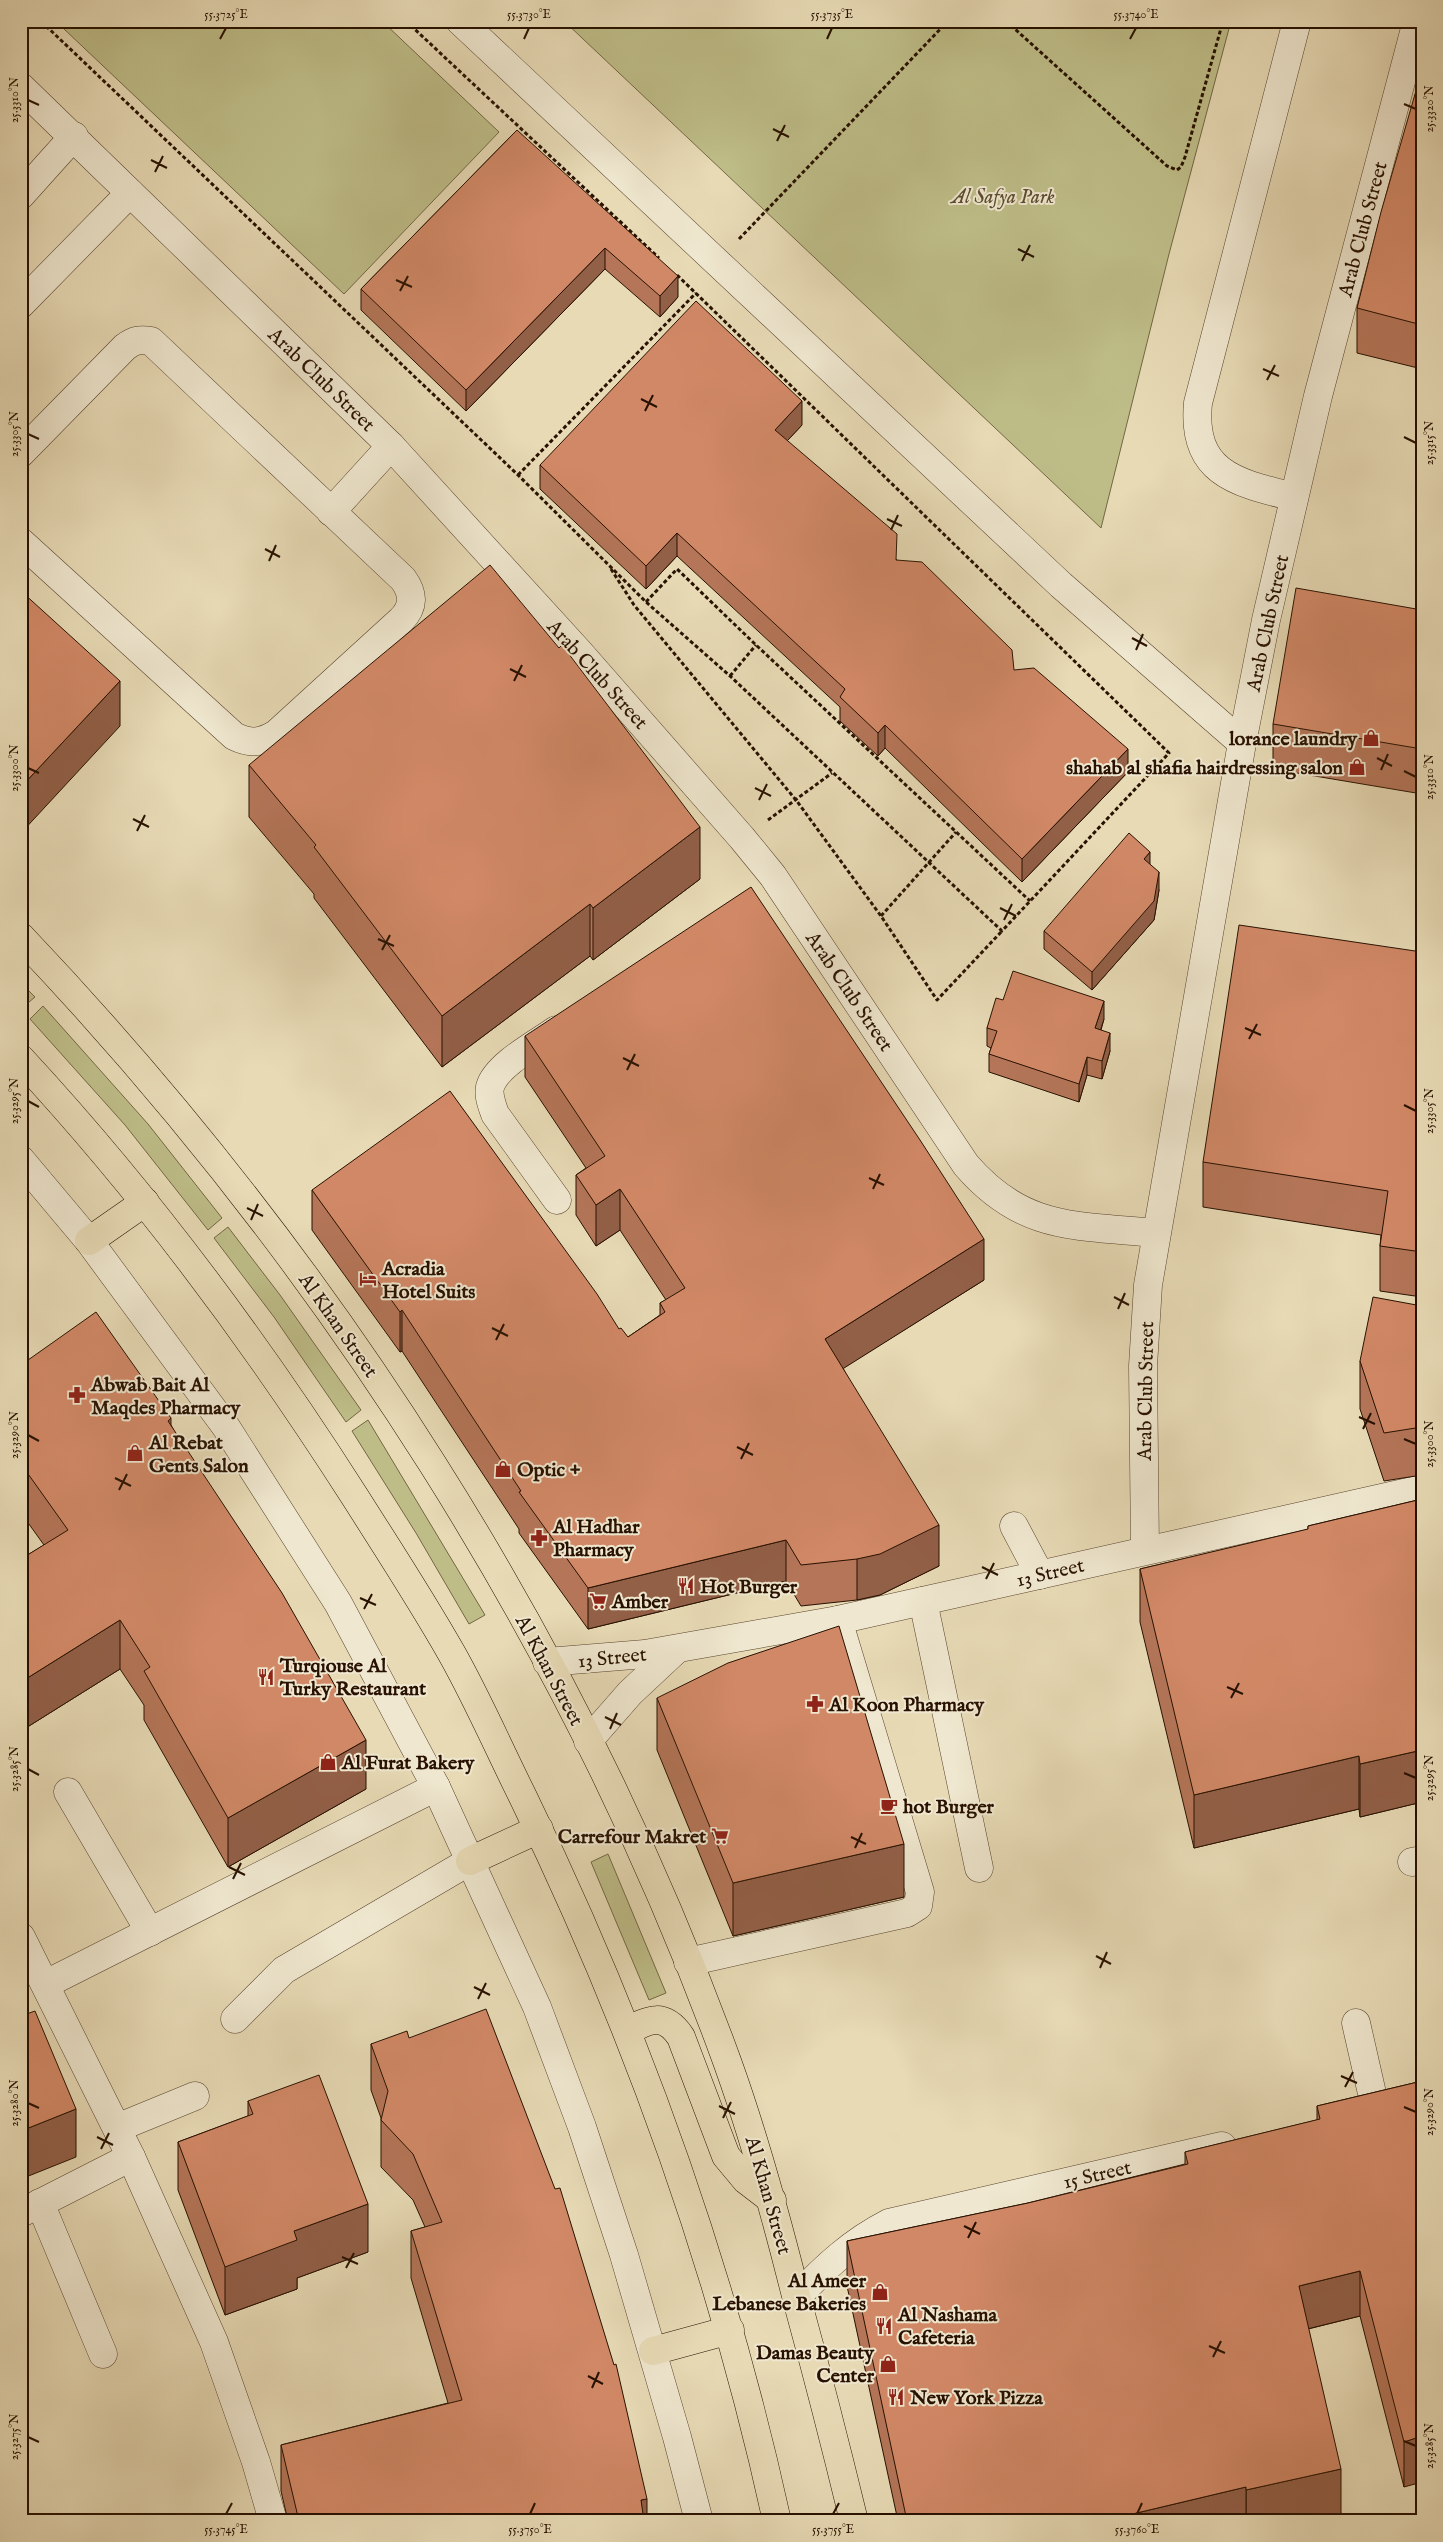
<svg xmlns="http://www.w3.org/2000/svg" width="1443" height="2542" viewBox="0 0 1443 2542" font-family="'IM FELL English',serif">
  <style>
    .green { fill: #bebd88; stroke: #736744 }
    .lines { fill: none; stroke-linecap: round; stroke-linejoin: round }
    .minor-casing { stroke: #58432d; stroke-width: 29 }
    .major-casing { stroke: #281100; stroke-width: 29 }
    .path { stroke: #281100; stroke-width: 3; stroke-dasharray: 4 2.5; stroke-linecap: butt }
    .minor { stroke: #efe7cf; stroke-width: 28 }
    .major { stroke: #e7dab5; stroke-width: 28 }
    .wall { fill: #b47558; stroke: #281100 }
    .shaded-wall { fill: #925f47; stroke: #281100 }
    .building { fill: #d18866; stroke: #281100 }
    .ticks { fill: none; stroke: #281100; stroke-width: 2 }
    .labels { text-anchor: middle; stroke-width: 4; stroke-linejoin: round; paint-order: stroke }
    .park-label { font-size: 20px; font-style: italic; fill: #5c4d30; stroke: #efe7cf }
    .street-label { font-size: 20px; fill: #281100; stroke: #efe7cf }
    .poi-label { font-size: 20px; font-weight: bold; fill: #281100; stroke: #efe7cf; text-anchor: start }
    .neatline { fill: none; stroke: #281100; stroke-width: 2 }
    .ticks-label { font-size: 12px; text-anchor: middle; fill: #281100 }
  </style>
  <rect width="100%" height="100%" fill="#e7dab5"/>
  <filter id="stains"><feTurbulence type="fractalNoise" baseFrequency=".004" numOctaves="4"/><feColorMatrix values="0 0 0 0 .2 0 0 0 0 .09 0 0 0 0 .02 0 0 0 .5 -.17"/></filter>
  <radialGradient id="worn" r=".72"><stop offset=".6" stop-color="#630" stop-opacity="0"/><stop offset="1" stop-color="#630" stop-opacity=".3"/></radialGradient>
  <g class="green">
    <polygon points="71,21 382,21 499,132 344,294 64,29"/>
    <polygon points="564,21 1231,21 1169,254 1101,528"/>
    <polygon points="21,983 35,997 22,1008 21,1008"/>
    <polygon points="43,1006 148,1124 222,1218 208,1230 125,1125 30,1019"/>
    <polygon points="228,1227 280,1295 361,1410 346,1422 274,1317 214,1238"/>
    <polygon points="368,1420 485,1615 469,1624 416,1533 352,1431"/>
    <polygon points="608,1854 666,1993 649,2000 591,1862"/>
  </g>
  <g class="lines">
    <g class="minor-casing">
      <g id="minor">
        <polyline points="460,21 1061,585 1242,743"/>
        <path d="M21 87 391 446 579 652 742 838 773 876 966 1165C1023 1231 1075 1225 1155 1233"/>
        <polyline points="21,195 74,136"/>
        <polyline points="21,304 130,193"/>
        <path d="M21 453 125 347C134 340 140 339 151 341L403 579C414 594 414 607 401 620L276 734C261 743 250 744 234 736L21 542"/>
        <path d="M1294 497C1238 483 1191 474 1198 403L1297 21"/>
        <polyline points="331,512 391,446"/>
        <path d="M556 1030C538 1043 496 1065 490 1087 488 1096 492 1105 495 1114L557 1200"/>
        <polyline points="21,1160 89,1241 226,1427 338,1603 436,1787 537,2007 582,2127 624,2255 677,2437 699,2521"/>
        <polyline points="1014,1526 1040,1575"/>
        <polyline points="1145,1550 1143,1366 1148,1285 1242,743 1266,620 1318,396 1417,21"/>
        <polyline points="923,1601 979,1868"/>
        <polyline points="547,1662 645,1654 838,1620 1422,1489"/>
        <polyline points="588,1741 630,1693 677,1649"/>
        <polyline points="68,1792 150,1932"/>
        <polyline points="1412,1862 1422,1860"/>
        <polyline points="21,1937 131,2157 214,2342 256,2462 273,2521"/>
        <polyline points="688,1962 907,1913 918,1906 920,1892 838,1620"/>
        <polyline points="46,1984 436,1787"/>
        <polyline points="235,2019 284,1970 470,1861"/>
        <polyline points="1356,2023 1376,2111"/>
        <polyline points="117,2128 195,2096"/>
        <polyline points="40,2203 103,2354"/>
        <polyline points="21,2213 131,2157"/>
        <path d="M797 2297C825 2267 852 2242 889 2223L1222 2146"/>
      </g>
    </g>
    <g class="major-casing">
      <g id="major">
        <path d="M21 937C328 1260 576 1644 728 2064 756 2142 777 2220 797 2300 817 2373 836 2447 854 2521"/>
        <path d="M21 1059C147 1195 256 1342 355 1497 388 1549 422 1601 452 1654 478 1700 499 1749 523 1797 635 2027 722 2270 777 2521"/>
        <polyline points="89,1241 145,1202"/>
        <polyline points="470,1861 539,1829"/>
        <path d="M627 2031C650 2019 664 2012 681 2037L726 2156 746 2180 772 2200"/>
        <polyline points="653,2351 730,2330"/>
      </g>
    </g>
    <g class="path">
      <polyline points="48,21 45,25 518,475 646,602 730,676 1002,931 1169,753 676,274"/>
      <polyline points="406,21 659,258"/>
      <polyline points="1006,21 1167,166 1177,170 1181,167 1185,157 1223,21"/>
      <polyline points="739,239 948,21"/>
      <polyline points="518,475 696,293"/>
      <polyline points="611,569 634,605 796,800 881,916 937,1000 1002,931"/>
      <polyline points="646,602 677,569 756,645 1030,901"/>
      <polyline points="730,676 756,645"/>
      <polyline points="768,820 832,773"/>
      <polyline points="881,916 956,832"/>
    </g>
    <use href="#minor" class="minor"/>
    <use href="#major" class="major"/>
  </g>
  <g class="wall">
    <polygon points="1422,70 1422,369 1357,353 1357,308"/>
    <polygon points="517,130 678,297 660,317 605,269 466,411 361,310 361,289"/>
    <polygon points="802,425 787,441 897,560 1014,670 1128,772 1022,882 885,748 878,756 840,721 840,707 677,556 646,589 540,489 540,465"/>
    <polygon points="1422,610 1422,794 1273,769 1273,724"/>
    <polygon points="249,765 700,879 593,960 590,956 442,1067 314,898 314,894 249,817"/>
    <polygon points="1150,865 1159,890 1154,920 1092,990 1044,949 1044,931"/>
    <polygon points="1422,952 1422,1297 1380,1291 1380,1246 1381,1235 1203,1207 1203,1162"/>
    <polygon points="1003,1000 1104,1019 1101,1030 1110,1051 1102,1079 1087,1075 1079,1102 989,1072 989,1054 991,1048 987,1046 987,1028"/>
    <polygon points="525,1036 984,1280 843,1368 939,1566 880,1595 857,1600 801,1606 786,1581 588,1629 519,1533 519,1529 402,1351 400,1352 312,1230 312,1190 619,1329 628,1337 660,1315 660,1303 666,1300 620,1230 596,1246 576,1215 576,1175 586,1168 525,1077"/>
    <polygon points="1422,1306 1422,1475 1384,1481 1360,1409 1360,1361"/>
    <polygon points="21,1365 171,1425 366,1789 228,1867 144,1720 144,1705 120,1669 21,1731 21,1559 44,1545 21,1513"/>
    <polygon points="1422,1499 1422,1802 1360,1817 1359,1809 1194,1848 1140,1622 1140,1569 1308,1530 1308,1526"/>
    <polygon points="657,1698 904,1897 733,1936 657,1750"/>
    <polygon points="409,2038 647,2521 288,2521 281,2491 281,2445 448,2403 411,2278 411,2231 425,2227 413,2200 381,2167 381,2118 371,2090 371,2044"/>
    <polygon points="1422,2081 1404,2487 1360,2316 1308,2329 1341,2514 1310,2521 898,2521 847,2286 847,2241 1028,2203 1185,2164 1185,2152 1317,2120 1317,2106"/>
    <polygon points="248,2101 368,2252 297,2278 297,2289 225,2315 178,2190 178,2142 248,2116"/>
  </g>
  <g class="shaded-wall">
    <polygon points="605,248 605,269 466,411 466,390"/>
    <polygon points="678,276 678,297 660,317 660,296"/>
    <polygon points="802,401 802,425 775,454 775,430"/>
    <polygon points="677,533 677,556 646,589 646,566"/>
    <polygon points="120,681 120,726 21,833 21,787"/>
    <polygon points="885,725 885,748 878,756 878,733"/>
    <polygon points="1128,749 1128,772 1022,882 1022,859"/>
    <polygon points="700,827 700,879 593,960 593,908"/>
    <polygon points="1150,852 1150,870 1144,859"/>
    <polygon points="1159,872 1159,890 1154,920 1092,990 1092,972"/>
    <polygon points="590,904 590,956 442,1067 442,1016"/>
    <polygon points="1104,1001 1104,1019 1095,1047 1095,1028"/>
    <polygon points="1110,1033 1110,1051 1102,1079 1102,1061"/>
    <polygon points="1087,1057 1087,1075 1079,1102 1079,1084"/>
    <polygon points="620,1189 620,1230 596,1246 596,1205"/>
    <polygon points="984,1239 984,1280 825,1380 825,1339"/>
    <polygon points="402,1310 402,1351 400,1352 400,1312"/>
    <polygon points="171,1418 171,1467 168,1421"/>
    <polygon points="939,1525 939,1566 880,1595 857,1600 857,1559"/>
    <polygon points="786,1540 786,1581 588,1629 588,1588"/>
    <polygon points="120,1620 120,1669 21,1731 21,1682"/>
    <polygon points="366,1740 366,1789 228,1867 228,1818"/>
    <polygon points="1422,1750 1422,1802 1360,1817 1360,1764"/>
    <polygon points="1359,1756 1359,1809 1194,1848 1194,1795"/>
    <polygon points="904,1844 904,1897 733,1936 733,1883"/>
    <polygon points="76,2109 76,2157 21,2179 21,2131"/>
    <polygon points="368,2204 368,2252 297,2278 297,2289 225,2315 225,2267 294,2231"/>
    <polygon points="1360,2271 1360,2316 1299,2331 1299,2286"/>
    <polygon points="1422,2436 1422,2482 1404,2487 1404,2442"/>
    <polygon points="1341,2469 1341,2514 1310,2521 1246,2521 1246,2490"/>
    <polygon points="1246,2487 1246,2521 1103,2521"/>
    <polygon points="647,2499 647,2521 641,2521 641,2500"/>
    <polygon points="1084,2514 1084,2521 1052,2521"/>
  </g>
  <g class="building">
    <polygon points="1422,70 1422,325 1357,308 1381,212"/>
    <polygon points="517,130 678,276 660,296 605,248 466,390 361,289"/>
    <polygon points="696,301 802,401 775,430 897,534 896,560 922,562 1012,650 1014,670 1034,668 1128,749 1022,859 885,725 878,733 840,697 845,689 677,533 646,566 540,465"/>
    <polygon points="490,565 559,648 562,645 700,827 593,908 590,904 442,1016 314,847 316,845 249,765"/>
    <polygon points="1296,588 1422,610 1422,749 1273,724"/>
    <polygon points="21,591 120,681 21,787"/>
    <polygon points="1129,833 1150,852 1144,859 1159,872 1154,901 1092,972 1044,931"/>
    <polygon points="751,887 920,1140 984,1239 825,1339 939,1525 880,1554 857,1559 801,1565 786,1540 588,1588 519,1492 521,1491 402,1310 400,1312 312,1190 450,1091 597,1294 619,1329 621,1328 628,1337 665,1312 660,1303 685,1288 620,1189 596,1205 576,1175 605,1156 525,1036"/>
    <polygon points="1239,925 1422,952 1422,1252 1380,1246 1388,1191 1203,1162"/>
    <polygon points="1013,971 1104,1001 1095,1028 1110,1033 1102,1061 1087,1057 1079,1084 989,1054 997,1031 987,1028 996,998 1003,1000"/>
    <polygon points="1373,1297 1422,1306 1422,1427 1384,1433 1360,1361"/>
    <polygon points="96,1312 171,1418 168,1421 282,1593 366,1740 228,1818 144,1671 150,1667 120,1620 21,1682 21,1559 68,1530 21,1464 21,1365"/>
    <polygon points="1422,1499 1422,1750 1360,1764 1359,1756 1194,1795 1140,1569 1308,1529 1308,1526"/>
    <polygon points="839,1626 904,1844 733,1883 657,1698 728,1663"/>
    <polygon points="486,2009 555,2189 560,2188 614,2365 616,2364 647,2499 641,2500 644,2521 299,2521 281,2445 462,2400 411,2231 442,2222 413,2154 381,2120 388,2091 371,2044 407,2031 409,2038"/>
    <polygon points="35,2011 76,2109 21,2131 21,2016"/>
    <polygon points="319,2075 368,2204 294,2231 297,2240 225,2267 178,2142 253,2114 248,2101"/>
    <polygon points="1422,2081 1422,2436 1404,2442 1360,2271 1299,2286 1341,2469 1246,2490 1246,2487 1103,2521 1085,2521 1084,2514 1052,2521 907,2521 847,2241 1028,2203 1188,2164 1185,2152 1320,2119 1317,2106"/>
  </g>
  <path class="ticks" d="M220 39 226 28M524 39 529 28M827 39 832 28M1130 39 1136 28M28 100 39 105M1404 104 1416 109M773 129 789 137M777 141 785 125M151 160 167 168M155 172 163 156M1018 249 1034 257M1022 261 1030 245M396 280 412 287M400 291 408 276M1263 369 1279 376M1267 380 1275 365M641 399 657 407M645 411 653 395M28 434 39 439M1404 437 1416 443M887 519 902 526M891 530 898 515M265 549 280 557M269 561 276 545M1132 638 1147 646M1136 650 1143 634M510 669 526 677M514 681 522 665M1377 758 1392 766M28 768 39 773M1381 770 1388 754M1404 771 1416 777M755 788 771 796M759 800 767 784M133 819 149 827M137 831 145 815M1000 908 1016 916M1004 920 1012 904M378 939 394 946M382 950 390 935M1245 1028 1261 1035M1249 1039 1257 1024M623 1058 639 1066M627 1070 635 1054M28 1101 39 1107M1404 1105 1416 1111M869 1178 884 1185M873 1189 880 1174M247 1208 263 1216M251 1220 258 1204M1114 1297 1129 1305M1118 1309 1125 1293M492 1328 508 1336M496 1340 504 1324M1359 1417 1375 1424M1363 1429 1371 1413M28 1435 39 1441M1404 1439 1416 1444M737 1447 753 1455M741 1459 749 1443M115 1478 131 1486M119 1490 127 1474M982 1567 998 1575M986 1579 994 1563M360 1598 376 1605M364 1609 372 1594M1227 1687 1243 1694M1231 1698 1239 1683M605 1717 621 1725M610 1729 617 1713M28 1769 39 1775M1404 1773 1416 1778M851 1837 866 1844M855 1848 862 1833M229 1867 245 1875M233 1879 241 1863M1096 1956 1111 1964M1100 1968 1107 1952M474 1987 490 1995M478 1999 486 1983M1341 2076 1357 2083M1345 2087 1353 2072M28 2103 39 2108M719 2106 735 2114M1404 2107 1416 2112M723 2118 731 2102M97 2137 113 2145M101 2149 109 2133M964 2226 980 2234M968 2238 976 2222M342 2257 358 2264M346 2268 354 2253M1209 2346 1225 2353M1213 2357 1221 2341M588 2376 603 2384M592 2388 599 2372M28 2437 39 2442M1404 2441 1416 2446M226 2514 232 2503M530 2514 535 2503M833 2514 839 2503M1137 2514 1142 2503"/>
  <defs>
    <g id="shop-bare" transform="scale(1.35)"><path d="M-5-2.5h2.3a2.7 3.5 0 0 1 5.4 0H5L5.5 6h-11ZM-1.5-2.5h3a1.5 2.3 0 0 0-3 0Z" fill="#8f2418" stroke="#efe7cf" stroke-width="2.5" paint-order="stroke"/></g>
    <g id="hotel-bare" transform="scale(1.35)"><path d="M-6-4.5h1.5V1H6V5H4.5V3h-9V5H-6ZM-4 0a1.8 1.8 0 1 1 3.6 0ZM.5 0V-2.5h3Q6-2.5 6 0Z" fill="#8f2418" stroke="#efe7cf" stroke-width="2.5" paint-order="stroke"/></g>
    <g id="pharmacy-bare" transform="scale(1.35)"><path d="M-2-6h4v4h4v4h-4v4h-4v-4h-4v-4h4Z" fill="#8f2418" stroke="#efe7cf" stroke-width="2.5" paint-order="stroke"/></g>
    <g id="restaurant-bare" transform="scale(1.35)"><path d="M-5-6h1v4h1v-4h1v4h1v-4h1v5L-1.5 .5V6h-2V.5L-5-1ZM5-6V6H3V1.5H1.5Q1.5-4 5-6Z" fill="#8f2418" stroke="#efe7cf" stroke-width="2.5" paint-order="stroke"/></g>
    <g id="supermarket-bare" transform="scale(1.35)"><path d="M-6-5.5h2.5l.6 2H6L4.5 2H-2.5L-4.4-4H-6ZM-1.5 3.2a1.3 1.3 0 1 0 .1 0ZM3 3.2a1.3 1.3 0 1 0 .1 0Z" fill="#8f2418" stroke="#efe7cf" stroke-width="2.5" paint-order="stroke"/></g>
    <g id="cafe-bare" transform="scale(1.35)"><path d="M-5.5-4.5H6V0H3Q3 3.5 0 3.5H-2.5Q-5.5 3.5-5.5 0ZM3-3.2v2h1.7v-2ZM-6 4.5H4V6H-6Z" fill="#8f2418" stroke="#efe7cf" stroke-width="2.5" paint-order="stroke"/></g>
  </defs>
  <g fill-rule="evenodd">
    <use href="#shop-bare" x="1371" y="738"/>
    <use href="#shop-bare" x="1357" y="767"/>
    <use href="#hotel-bare" x="368" y="1279"/>
    <use href="#pharmacy-bare" x="77" y="1395"/>
    <use href="#shop-bare" x="135" y="1453"/>
    <use href="#shop-bare" x="503" y="1469"/>
    <use href="#pharmacy-bare" x="539" y="1538"/>
    <use href="#restaurant-bare" x="686" y="1586"/>
    <use href="#supermarket-bare" x="598" y="1601"/>
    <use href="#restaurant-bare" x="266" y="1677"/>
    <use href="#pharmacy-bare" x="815" y="1704"/>
    <use href="#shop-bare" x="328" y="1762"/>
    <use href="#cafe-bare" x="889" y="1806"/>
    <use href="#supermarket-bare" x="720" y="1836"/>
    <use href="#shop-bare" x="880" y="2292"/>
    <use href="#restaurant-bare" x="884" y="2326"/>
    <use href="#shop-bare" x="888" y="2364"/>
    <use href="#restaurant-bare" x="896" y="2397"/>
  </g>
  <g class="labels">
    <g class="park-label">
      <text x="1003" y="203">Al Safya Park</text>
    </g>
    <g class="street-label">
      <text transform="translate(1362 229) rotate(-75)" y="7">Arab Club Street</text>
      <text transform="translate(322 379) rotate(44)" y="7">Arab Club Street</text>
      <text transform="translate(1267 623) rotate(-78)" y="7">Arab Club Street</text>
      <text transform="translate(598 674) rotate(48)" y="7">Arab Club Street</text>
      <text transform="translate(850 991) rotate(56)" y="7">Arab Club Street</text>
      <text transform="translate(339 1325) rotate(55)" y="7">Al Khan Street</text>
      <text transform="translate(1145 1391) rotate(-89)" y="7">Arab Club Street</text>
      <text transform="translate(1050 1572) rotate(-13)" y="7">13 Street</text>
      <text transform="translate(612 1657) rotate(-6)" y="7">13 Street</text>
      <text transform="translate(550 1670) rotate(62)" y="7">Al Khan Street</text>
      <text transform="translate(1097 2174) rotate(-13)" y="7">15 Street</text>
      <text transform="translate(769 2195) rotate(74)" y="7">Al Khan Street</text>
    </g>
    <g class="poi-label">
      <text x="1357" y="745" text-anchor="end">lorance laundry</text>
      <text x="1343" y="774" text-anchor="end">shahab al shafia hairdressing salon</text>
      <text x="382" y="1275">Acradia<tspan x="382" dy="23">Hotel Suits</tspan></text>
      <text x="91" y="1391">Abwab Bait Al<tspan x="91" dy="23">Maqdes Pharmacy</tspan></text>
      <text x="149" y="1449">Al Rebat<tspan x="149" dy="23">Gents Salon</tspan></text>
      <text x="517" y="1476">Optic +</text>
      <text x="553" y="1533">Al Hadhar<tspan x="553" dy="23">Pharmacy</tspan></text>
      <text x="700" y="1593">Hot Burger</text>
      <text x="612" y="1608">Amber</text>
      <text x="280" y="1672">Turqiouse Al<tspan x="280" dy="23">Turky Restaurant</tspan></text>
      <text x="829" y="1711">Al Koon Pharmacy</text>
      <text x="342" y="1769">Al Furat Bakery</text>
      <text x="903" y="1813">hot Burger</text>
      <text x="706" y="1843" text-anchor="end">Carrefour Makret</text>
      <text x="866" y="2287" text-anchor="end">Al Ameer<tspan x="866" dy="23">Lebanese Bakeries</tspan></text>
      <text x="898" y="2321">Al Nashama<tspan x="898" dy="23">Cafeteria</tspan></text>
      <text x="874" y="2359" text-anchor="end">Damas Beauty<tspan x="874" dy="23">Center</tspan></text>
      <text x="910" y="2404">New York Pizza</text>
    </g>
  </g>
  <rect width="1443" height="2542" fill="none" stroke="#e7dab5" stroke-width="55"/>
  <rect x="28" y="28" width="1388" height="2486" class="neatline"/>
  <g class="ticks-label">
    <text x="226" y="18">55.3725°E</text>
    <text x="529" y="18">55.3730°E</text>
    <text x="832" y="18">55.3735°E</text>
    <text x="1136" y="18">55.3740°E</text>
    <text transform="translate(14 100) rotate(-90)" y="4">25.3310°N</text>
    <text transform="translate(1429 109) rotate(-90)" y="4">25.3320°N</text>
    <text transform="translate(14 434) rotate(-90)" y="4">25.3305°N</text>
    <text transform="translate(1429 443) rotate(-90)" y="4">25.3315°N</text>
    <text transform="translate(14 768) rotate(-90)" y="4">25.3300°N</text>
    <text transform="translate(1429 777) rotate(-90)" y="4">25.3310°N</text>
    <text transform="translate(14 1101) rotate(-90)" y="4">25.3295°N</text>
    <text transform="translate(1429 1111) rotate(-90)" y="4">25.3305°N</text>
    <text transform="translate(14 1435) rotate(-90)" y="4">25.3290°N</text>
    <text transform="translate(1429 1444) rotate(-90)" y="4">25.3300°N</text>
    <text transform="translate(14 1769) rotate(-90)" y="4">25.3285°N</text>
    <text transform="translate(1429 1778) rotate(-90)" y="4">25.3295°N</text>
    <text transform="translate(14 2103) rotate(-90)" y="4">25.3280°N</text>
    <text transform="translate(1429 2112) rotate(-90)" y="4">25.3290°N</text>
    <text transform="translate(14 2437) rotate(-90)" y="4">25.3275°N</text>
    <text transform="translate(1429 2446) rotate(-90)" y="4">25.3285°N</text>
    <text x="226" y="2533">55.3745°E</text>
    <text x="530" y="2533">55.3750°E</text>
    <text x="833" y="2533">55.3755°E</text>
    <text x="1137" y="2533">55.3760°E</text>
  </g>
  <rect width="100%" height="100%" filter="url(#stains)"/>
  <rect width="100%" height="100%" fill="url(#worn)"/>
</svg>
